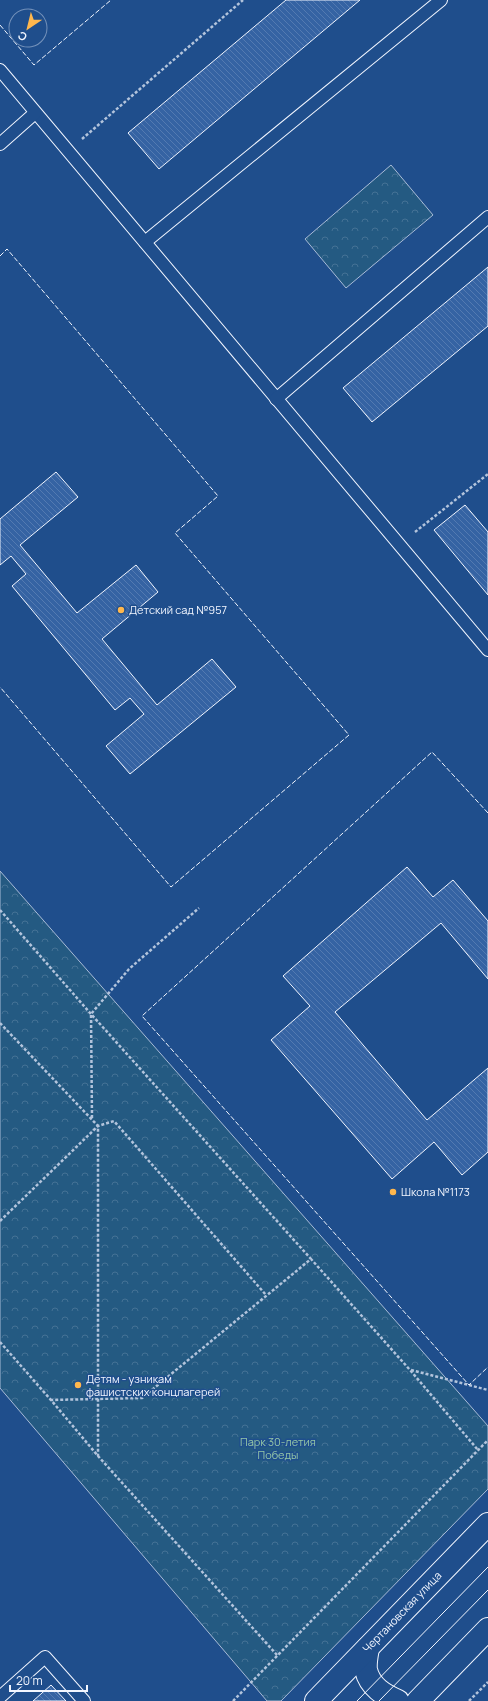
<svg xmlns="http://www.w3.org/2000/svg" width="488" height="1701" viewBox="0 0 488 1701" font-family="Manrope,sans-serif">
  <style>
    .park { fill: url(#park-crowns); stroke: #a8bbd7 }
    .building { fill: url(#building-back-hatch); stroke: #f2f6ff }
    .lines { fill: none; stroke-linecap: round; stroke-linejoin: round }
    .service-casing { stroke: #f2f6ff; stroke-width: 14 }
    .minor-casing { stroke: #f2f6ff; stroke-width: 24 }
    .secondary-casing { stroke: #f2f6ff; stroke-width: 24 }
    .path { stroke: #b3c4dc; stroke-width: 2.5; stroke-dasharray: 3 2; stroke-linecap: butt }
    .service { stroke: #1f4e8c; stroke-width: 12 }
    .minor { stroke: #1f4e8c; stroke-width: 22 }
    .secondary { stroke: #1f4e8c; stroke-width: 22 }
    .tram { stroke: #f2f6ff; stroke-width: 1 }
    .fence { stroke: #f2f6ff; stroke-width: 1; stroke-dasharray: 5 2; stroke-linecap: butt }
    .poi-dot { fill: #ffb74d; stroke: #1f4e8c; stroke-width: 1.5 }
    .labels { text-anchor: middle; stroke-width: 3; stroke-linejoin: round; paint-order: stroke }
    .poi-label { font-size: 11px; fill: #f2f6ff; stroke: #1f4e8c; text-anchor: start }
    .park-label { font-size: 11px; fill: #97c8a6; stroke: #1f4e8c }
    .street-label { font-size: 11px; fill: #f2f6ff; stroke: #1f4e8c }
  </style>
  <defs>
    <pattern id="park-crowns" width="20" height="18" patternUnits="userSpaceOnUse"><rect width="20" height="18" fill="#245a82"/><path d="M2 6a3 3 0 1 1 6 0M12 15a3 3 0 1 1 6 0" fill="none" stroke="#447295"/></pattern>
    <pattern id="building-back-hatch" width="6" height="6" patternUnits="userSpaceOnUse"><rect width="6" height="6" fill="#3563a3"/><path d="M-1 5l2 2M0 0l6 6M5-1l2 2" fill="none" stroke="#537ab1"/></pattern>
  </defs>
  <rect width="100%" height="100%" fill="#1f4e8c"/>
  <g class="park">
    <polygon points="391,165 433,215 346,288 305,239"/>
    <polygon points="0,871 488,1426 488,1489 281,1701 267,1701 0,1388"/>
  </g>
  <g class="building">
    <polygon points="286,0 360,0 159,169 128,133"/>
    <polygon points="488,267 488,326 372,422 343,388"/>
    <polygon points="56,472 78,497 20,545 77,613 136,565 158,592 102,639 157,705 212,659 236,687 130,774 106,746 144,714 130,698 115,710 12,586 26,574 11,556 0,565 0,519"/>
    <polygon points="465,505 488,532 488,595 434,530"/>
    <polygon points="407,867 433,897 453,880 488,921 488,979 441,923 335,1012 427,1120 488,1068 488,1152 462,1175 434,1142 392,1179 271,1040 310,1006 283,976"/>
    <polygon points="51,1685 66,1701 33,1701"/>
  </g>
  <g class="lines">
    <g class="service-casing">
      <g id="service">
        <polyline points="0,70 488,650"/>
        <polyline points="0,144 35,113"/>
        <polyline points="145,242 441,0"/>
        <polyline points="276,399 488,217"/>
        <polyline points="0,1697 45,1657 84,1701"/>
      </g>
    </g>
    <g class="minor-casing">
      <path id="minor" d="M368 1648C367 1654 365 1663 366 1670 370 1687 384 1695 398 1701"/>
    </g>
    <g class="secondary-casing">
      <g id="secondary">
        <polyline points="316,1701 488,1524"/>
        <polyline points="418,1701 488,1629"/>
      </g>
    </g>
    <g class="path">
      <polyline points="82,139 243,0"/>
      <polyline points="415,532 488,474"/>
      <polyline points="0,910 91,1014 311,1259"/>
      <polyline points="0,1023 98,1126 98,1456"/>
      <polyline points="92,1118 91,1014 129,969 199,908"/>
      <polyline points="0,1221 98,1126 114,1121 266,1295"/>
      <polyline points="0,1342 51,1400"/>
      <polyline points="411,1370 488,1390"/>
      <polyline points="277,1655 98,1456 51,1400 142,1398 311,1259 410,1370 478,1450"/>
      <polyline points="233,1701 488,1440"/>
      <polyline points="469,1701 488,1682"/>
    </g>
    <use href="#service" class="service"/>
    <use href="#minor" class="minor"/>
    <use href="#secondary" class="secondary"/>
    <g class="tram">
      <polyline points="357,1701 488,1567"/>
      <polyline points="379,1701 488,1590"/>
    </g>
    <g class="fence">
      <polyline points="0,25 34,65 111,0"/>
      <polyline points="0,256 7,249 218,496 175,533 349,735 171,887 0,687"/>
      <polyline points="488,813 432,752 142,1016 469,1385 488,1367"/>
    </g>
  </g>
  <g class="poi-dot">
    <circle cx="121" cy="610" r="4"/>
    <circle cx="393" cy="1192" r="4"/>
    <circle cx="78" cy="1385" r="4"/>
  </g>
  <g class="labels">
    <g class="poi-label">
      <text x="129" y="614">Детский сад №957</text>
      <text x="401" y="1196">Школа №1173</text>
      <text x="86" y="1383">Детям - узникам<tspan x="86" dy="13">фашистских концлагерей</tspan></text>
    </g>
    <g class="park-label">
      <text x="278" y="1446">Парк 30-летия<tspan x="278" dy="13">Победы</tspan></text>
    </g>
    <g class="street-label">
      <text transform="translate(402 1612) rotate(-46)" y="4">Чертановская улица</text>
    </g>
  </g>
  <g transform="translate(28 28) rotate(215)"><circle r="19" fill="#1f4e8c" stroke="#7391ba"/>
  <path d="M0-3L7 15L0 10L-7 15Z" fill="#ffb74d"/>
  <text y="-6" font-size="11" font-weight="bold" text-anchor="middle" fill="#f2f6ff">С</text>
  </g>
  <path d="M10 1685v6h77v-6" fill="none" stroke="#f2f6ff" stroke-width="2"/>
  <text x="16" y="1685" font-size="12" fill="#f2f6ff" stroke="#1f4e8c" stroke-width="3" paint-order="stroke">20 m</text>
</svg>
